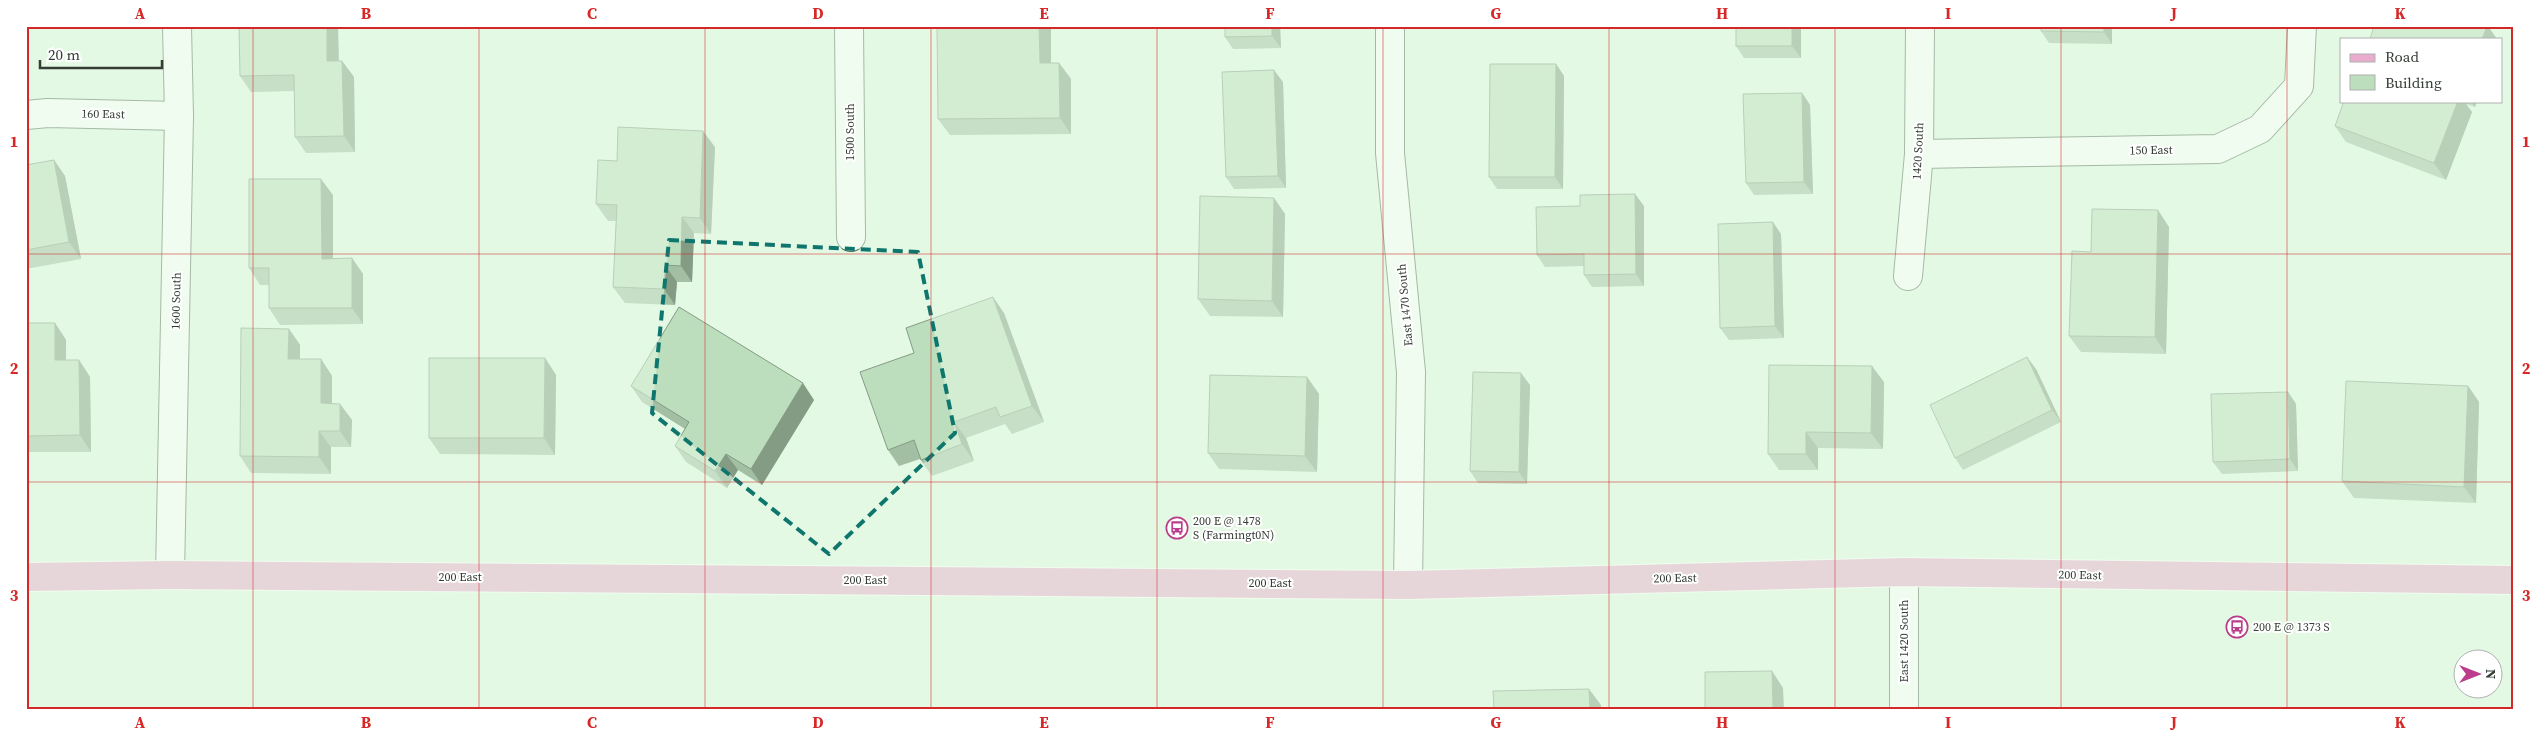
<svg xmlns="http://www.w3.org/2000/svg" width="2540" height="736" viewBox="0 0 2540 736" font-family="'Source Serif 4',serif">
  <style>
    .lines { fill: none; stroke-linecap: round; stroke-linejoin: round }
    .minor-casing { stroke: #5a6d5b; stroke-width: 30 }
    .major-casing { stroke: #fff; stroke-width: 30 }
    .minor { stroke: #fff; stroke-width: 28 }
    .major { stroke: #e9acce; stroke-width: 28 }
    .wall { fill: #a2bfa3 }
    .shaded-wall { fill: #849b84 }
    .building { fill: #bcdebd; stroke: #849b84 }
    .marked { fill: none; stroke: #0f766e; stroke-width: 4; stroke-dasharray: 10 6; stroke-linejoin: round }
    .grid { fill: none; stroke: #d62828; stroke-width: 1; stroke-opacity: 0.55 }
    .labels { text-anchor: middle; stroke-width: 4; stroke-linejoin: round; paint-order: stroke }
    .street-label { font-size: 12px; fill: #353e36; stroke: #fff }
    .poi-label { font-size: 12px; fill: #353e36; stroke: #fff; text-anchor: start }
    .neatline { fill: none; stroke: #d62828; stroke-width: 2 }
    .grid-label { font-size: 16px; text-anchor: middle; font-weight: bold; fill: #d62828 }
  </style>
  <rect width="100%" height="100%" fill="#e4f9e4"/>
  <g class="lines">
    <g class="minor-casing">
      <g id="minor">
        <polyline points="849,26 851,237"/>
        <polyline points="1390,26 1390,153 1411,372 1408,585"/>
        <polyline points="26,115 48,113 179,116"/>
        <polyline points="1919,154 2218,149 2260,129 2299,86 2302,26"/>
        <polyline points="1908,276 1919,154 1920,26"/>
        <polyline points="1904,572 1904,710"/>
        <polyline points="170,575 179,116 177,26"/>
      </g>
    </g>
    <g class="major-casing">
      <polyline id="major" points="26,577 170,575 1408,585 1904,572 2514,580"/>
    </g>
    <use href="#minor" class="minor"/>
    <use href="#major" class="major"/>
  </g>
  <g class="wall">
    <polygon points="239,26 338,26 339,61 342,61 354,77 355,152 306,153 295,137 294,91 251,92 240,76"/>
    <polygon points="1225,26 1280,26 1281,48 1233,49 1225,37"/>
    <polygon points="1801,26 1801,58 1744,58 1736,46"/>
    <polygon points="2041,26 2112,26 2112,44 2049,43 2041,31"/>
    <polygon points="1051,63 1059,63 1071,79 1071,134 950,135 938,119"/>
    <polygon points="1556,64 1564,76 1563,189 1497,189 1489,177"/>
    <polygon points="1283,82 1286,188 1234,189 1226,177"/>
    <polygon points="1802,93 1810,105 1813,194 1754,195 1746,183"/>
    <polygon points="2344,101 2477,101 2475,107 2466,104 2472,112 2446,180 2346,142 2335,126"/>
    <polygon points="715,147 711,234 694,233 692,282 677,282 675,305 625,303 613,287 616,221 608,221 596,204 617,161"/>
    <polygon points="54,160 65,176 81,259 26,269 26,165"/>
    <polygon points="333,195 333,258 352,258 363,274 363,324 280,325 269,308 269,285 260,285 249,268"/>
    <polygon points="1274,198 1285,214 1283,317 1210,316 1198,299"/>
    <polygon points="1644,206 1644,286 1592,287 1584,275 1584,266 1545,267 1537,255"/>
    <polygon points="2169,227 2166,354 2081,352 2069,336 2091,252"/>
    <polygon points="1781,234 1784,338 1729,340 1720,328"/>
    <polygon points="1004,313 1044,422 1012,434 1005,424 966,438 974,461 932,476 920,459 899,466 888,450 914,353"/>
    <polygon points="26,323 55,323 66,340 66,360 79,360 90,377 91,452 26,452"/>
    <polygon points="289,329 300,345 300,359 321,359 332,376 332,404 340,404 352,420 351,447 331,447 331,474 251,473 240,456"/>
    <polygon points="545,358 556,375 555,455 440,454 429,438"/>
    <polygon points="2036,369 2061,422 1963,470 1955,458"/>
    <polygon points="1307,377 1319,394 1317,472 1219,469 1208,453"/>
    <polygon points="1884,382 1883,449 1818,448 1818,470 1779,470 1768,454"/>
    <polygon points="1530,385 1527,484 1478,483 1470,471"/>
    <polygon points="631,386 814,400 762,485 738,470 727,488 686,462 675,446 685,429 642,402"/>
    <polygon points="2468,386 2479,402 2476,503 2354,498 2342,481"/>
    <polygon points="2288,392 2296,404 2298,471 2222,474 2213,462"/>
  </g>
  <g class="shaded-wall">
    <polygon points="327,26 338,26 339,77 327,61"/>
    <polygon points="1039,26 1051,26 1051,79 1040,63"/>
    <polygon points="1272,26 1280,26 1281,48 1272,36"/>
    <polygon points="1792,26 1801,26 1801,58 1792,46"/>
    <polygon points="2104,26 2112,26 2112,44 2104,32"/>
    <polygon points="2487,26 2488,26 2497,39 2482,39"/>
    <polygon points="342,61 354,77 355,152 344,136"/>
    <polygon points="1059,63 1071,79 1071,134 1060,118"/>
    <polygon points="1556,64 1564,76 1563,189 1555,177"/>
    <polygon points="1274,70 1283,82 1286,188 1278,176"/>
    <polygon points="1802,93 1810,105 1813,194 1804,182"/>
    <polygon points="2458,101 2464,101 2472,112 2446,180 2434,163"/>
    <polygon points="2471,101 2477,101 2475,107"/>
    <polygon points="703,131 715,147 711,234 700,218"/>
    <polygon points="54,160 65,176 81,259 69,242"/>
    <polygon points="321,179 333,195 333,275 322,259"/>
    <polygon points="1635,194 1644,206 1644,286 1636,274"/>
    <polygon points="1274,198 1285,214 1283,317 1272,301"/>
    <polygon points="2158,210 2169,227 2166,354 2155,337"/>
    <polygon points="682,217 694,233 692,282 681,266"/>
    <polygon points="1773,222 1781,234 1784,338 1775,326"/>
    <polygon points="352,258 363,274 363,324 352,308"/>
    <polygon points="665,265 677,282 675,305 664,289"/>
    <polygon points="993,297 1004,313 1044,422 1032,406"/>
    <polygon points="55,323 66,340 66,377 55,360"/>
    <polygon points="289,329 300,345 300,375 288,359"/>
    <polygon points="2027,357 2036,369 2061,422 2052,410"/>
    <polygon points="545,358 556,375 555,455 544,438"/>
    <polygon points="321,359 332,376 332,420 321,403"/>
    <polygon points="79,360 90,377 91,452 80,435"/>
    <polygon points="1872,366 1884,382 1883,449 1871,433"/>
    <polygon points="1521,373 1530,385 1527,484 1519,472"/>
    <polygon points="1307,377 1319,394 1317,472 1305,456"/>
    <polygon points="803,383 814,400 762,485 751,469"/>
    <polygon points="2468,386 2479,402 2476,503 2464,487"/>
    <polygon points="2288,392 2296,404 2298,471 2290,459"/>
    <polygon points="340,404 352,420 351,447 340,431"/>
    <polygon points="954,422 966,438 974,461 962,444"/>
    <polygon points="319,431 331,447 331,474 319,457"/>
    <polygon points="1806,432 1818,448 1818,470 1806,454"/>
    <polygon points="726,454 738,470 727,488 715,471"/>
    <polygon points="1772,671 1783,688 1784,710 1773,710"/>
    <polygon points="1589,689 1601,705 1601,710 1590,710"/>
  </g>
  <g class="building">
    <polygon points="239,26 327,26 327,61 342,61 344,136 295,137 294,75 240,76"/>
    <polygon points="937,26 1039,26 1040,63 1059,63 1060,118 938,119"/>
    <polygon points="1225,26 1272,26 1272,36 1225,37"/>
    <rect x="1736" y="26" width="56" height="20"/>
    <polygon points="2041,26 2104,26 2104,32 2041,31"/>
    <polygon points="2374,26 2487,26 2482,39 2370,39"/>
    <polygon points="1490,64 1556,64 1555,177 1489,177"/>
    <polygon points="1274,70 1278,176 1226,177 1222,72"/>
    <polygon points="1802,93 1804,182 1746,183 1743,94"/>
    <polygon points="2344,101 2458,101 2434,163 2335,126"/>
    <polygon points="618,127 703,131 700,218 682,217 681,266 665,265 664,289 613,287 617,205 596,204 598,160 617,161"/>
    <polygon points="54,160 69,242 26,250 26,165"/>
    <polygon points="249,179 321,179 322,259 352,258 352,308 269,308 269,268 249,268"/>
    <polygon points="1635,194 1636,274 1584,275 1584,254 1537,255 1536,207 1580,206 1580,195"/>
    <polygon points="1200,196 1274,198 1272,301 1198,299"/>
    <polygon points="2092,209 2158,210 2155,337 2069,336 2072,251 2091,252"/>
    <polygon points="1773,222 1775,326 1720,328 1718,224"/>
    <polygon points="993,297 1032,406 1000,417 996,407 954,422 962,444 921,460 914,440 888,450 860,372 914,353 906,328"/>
    <polygon points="679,307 803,383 751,469 726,454 715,471 675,446 689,422 631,386"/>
    <polygon points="26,323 55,323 55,360 79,360 80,435 26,436"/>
    <polygon points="241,328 289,329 288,359 321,359 321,403 340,404 340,431 319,431 319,457 240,456"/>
    <polygon points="2027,357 2052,410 1955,458 1930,405"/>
    <polygon points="429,358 545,358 544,438 429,438"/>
    <polygon points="1769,365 1872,366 1871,433 1806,432 1806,454 1768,454"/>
    <polygon points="1473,372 1521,373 1519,472 1470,471"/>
    <polygon points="1210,375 1307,377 1305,456 1208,453"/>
    <polygon points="2346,381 2468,386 2464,487 2342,481"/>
    <polygon points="2288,392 2290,459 2213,462 2211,394"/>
    <polygon points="1772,671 1773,710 1705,710 1705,672"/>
    <polygon points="1589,689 1590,710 1494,710 1493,691"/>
  </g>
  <path d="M0 0H2540V736H0ZM669 240 918 252 955 433 829 554 652 413Z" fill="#e4f9e4" fill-opacity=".55" fill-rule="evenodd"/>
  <path class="marked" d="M669 240 918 252 955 433 829 554 652 413Z"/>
  <path class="grid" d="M253 26V710M479 26V710M705 26V710M931 26V710M1157 26V710M1383 26V710M1609 26V710M1835 26V710M2061 26V710M2287 26V710M26 254H2514M26 482H2514"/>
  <defs>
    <g id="bus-ring" transform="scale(1.125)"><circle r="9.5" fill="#fff" stroke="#bb3e8c" stroke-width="1.5"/><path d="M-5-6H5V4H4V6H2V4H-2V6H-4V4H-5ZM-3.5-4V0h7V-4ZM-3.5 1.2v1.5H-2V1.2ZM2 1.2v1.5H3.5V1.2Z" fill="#bb3e8c"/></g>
  </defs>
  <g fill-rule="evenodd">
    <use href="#bus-ring" x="1177" y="528"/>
    <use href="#bus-ring" x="2237" y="627"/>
  </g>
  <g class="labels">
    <g class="street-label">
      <text transform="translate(103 114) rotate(1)" y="4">160 East</text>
      <text transform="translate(850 132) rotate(-90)" y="4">1500 South</text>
      <text transform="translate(2151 150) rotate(-1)" y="4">150 East</text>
      <text transform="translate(1918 151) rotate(-87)" y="4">1420 South</text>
      <text transform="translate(176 301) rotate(-89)" y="4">1600 South</text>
      <text transform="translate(1405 305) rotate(-95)" y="4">East 1470 South</text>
      <text transform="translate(2080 575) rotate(1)" y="4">200 East</text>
      <text x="460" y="581">200 East</text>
      <text transform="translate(1675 578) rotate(-1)" y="4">200 East</text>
      <text x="865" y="584">200 East</text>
      <text x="1270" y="587">200 East</text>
      <text transform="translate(1904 641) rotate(-90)" y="4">East 1420 South</text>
    </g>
    <g class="poi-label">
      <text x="1193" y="525">200 E @ 1478<tspan x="1193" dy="14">S (Farmingt0N)</tspan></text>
      <text x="2253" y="631">200 E @ 1373 S</text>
    </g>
  </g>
  <rect width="2540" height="736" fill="none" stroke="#ffffff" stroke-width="55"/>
  <rect x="2340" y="38" width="162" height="65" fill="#ffffff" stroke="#aeb2af"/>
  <rect x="2350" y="54" width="25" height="8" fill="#e9acce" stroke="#aeb2af"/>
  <text x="2385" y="62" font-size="15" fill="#353e36">Road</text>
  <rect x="2350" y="75" width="25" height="15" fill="#bcdebd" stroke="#aeb2af"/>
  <text x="2385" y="88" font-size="15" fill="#353e36">Building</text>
  <g transform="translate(2478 674) rotate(90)"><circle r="24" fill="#ffffff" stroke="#aeb2af"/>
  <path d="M0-4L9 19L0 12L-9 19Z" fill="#bb3e8c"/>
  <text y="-8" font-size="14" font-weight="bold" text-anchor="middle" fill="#353e36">N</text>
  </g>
  <path d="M40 60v8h122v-8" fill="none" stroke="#353e36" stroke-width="2.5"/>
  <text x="48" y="60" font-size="15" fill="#353e36" stroke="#ffffff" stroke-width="4" paint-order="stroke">20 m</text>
  <rect x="28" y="28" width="2484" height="680" class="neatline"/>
  <g class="grid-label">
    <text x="140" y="19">A</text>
    <text x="366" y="19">B</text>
    <text x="592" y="19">C</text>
    <text x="818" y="19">D</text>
    <text x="1044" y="19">E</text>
    <text x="1270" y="19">F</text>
    <text x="1496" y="19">G</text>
    <text x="1722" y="19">H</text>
    <text x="1948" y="19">I</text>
    <text x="2174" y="19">J</text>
    <text x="2400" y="19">K</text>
    <text x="14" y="147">1</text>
    <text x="2526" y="147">1</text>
    <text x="14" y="374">2</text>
    <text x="2526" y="374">2</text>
    <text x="14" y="601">3</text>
    <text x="2526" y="601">3</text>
    <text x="140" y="728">A</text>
    <text x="366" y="728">B</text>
    <text x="592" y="728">C</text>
    <text x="818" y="728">D</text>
    <text x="1044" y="728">E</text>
    <text x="1270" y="728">F</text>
    <text x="1496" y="728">G</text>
    <text x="1722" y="728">H</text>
    <text x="1948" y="728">I</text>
    <text x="2174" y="728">J</text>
    <text x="2400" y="728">K</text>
  </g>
</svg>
